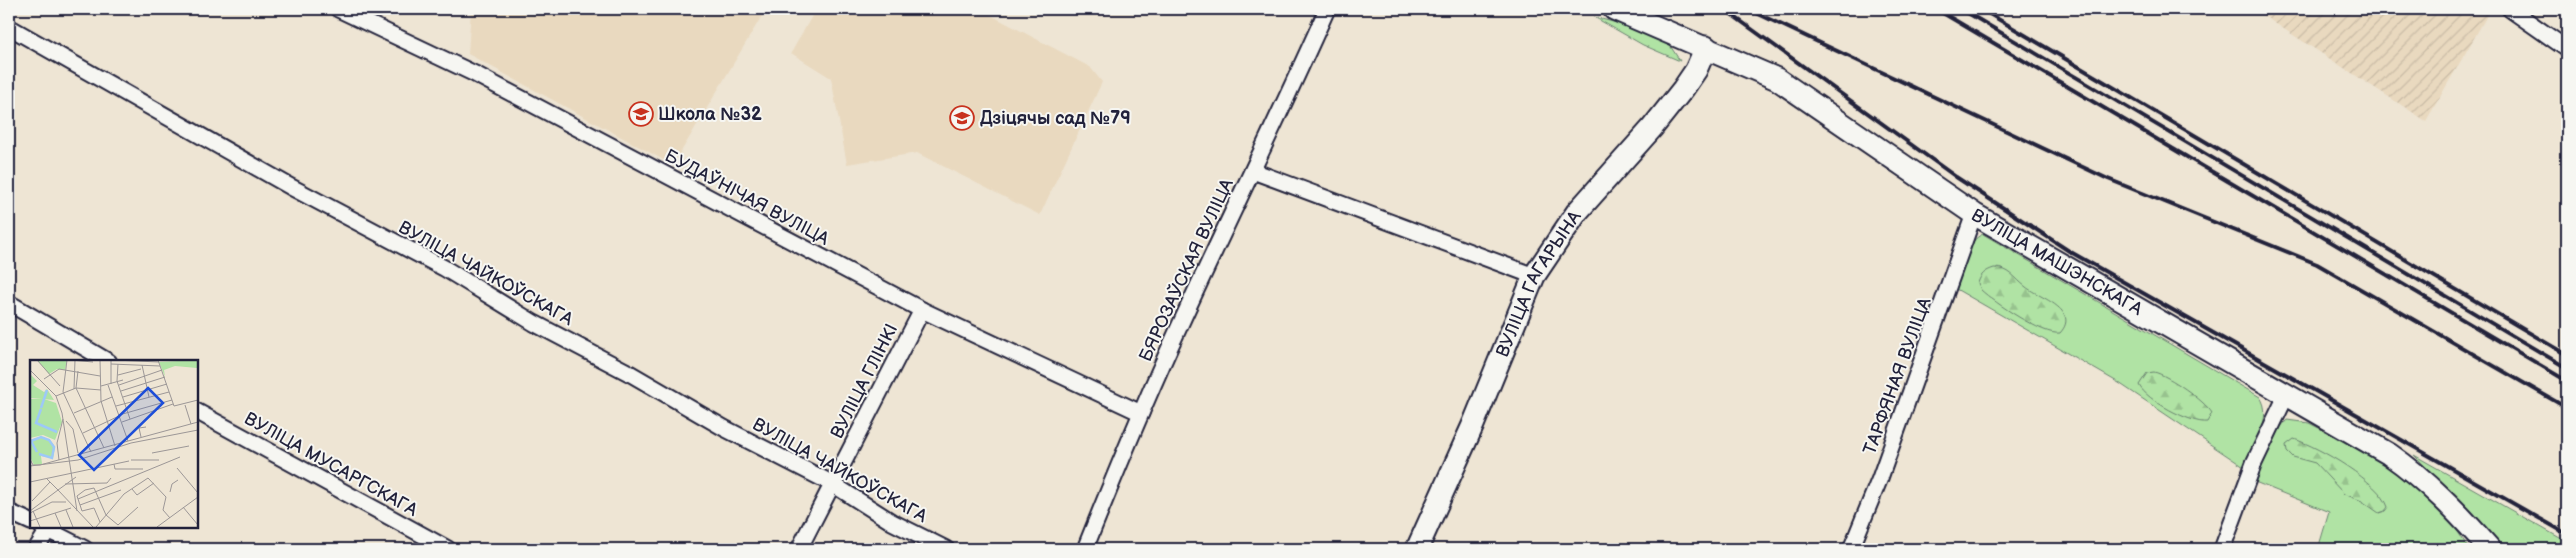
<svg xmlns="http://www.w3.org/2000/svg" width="2576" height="558" viewBox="0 0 2576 558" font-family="'Balsamiq Sans',sans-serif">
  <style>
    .built { fill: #e9d9bf }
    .industrial { fill: url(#industrial-furrows) }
    .green { fill: #b0e3a4; stroke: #698270 }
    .forest { fill: url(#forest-firs); stroke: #698270 }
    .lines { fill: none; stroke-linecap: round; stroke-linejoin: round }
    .street-casing { stroke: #22223b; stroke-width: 19 }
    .secondary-casing { stroke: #22223b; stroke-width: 25 }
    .street { stroke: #f6f6f2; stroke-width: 15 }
    .secondary { stroke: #f6f6f2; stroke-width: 21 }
    .rail { stroke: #22223b; stroke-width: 4 }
    .labels { text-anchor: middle; stroke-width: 4; stroke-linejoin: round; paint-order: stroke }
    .poi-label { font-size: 18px; font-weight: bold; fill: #22223b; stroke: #f6f6f2; text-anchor: start }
    .street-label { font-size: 18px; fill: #22223b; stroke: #f6f6f2 }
    .inset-river { fill: none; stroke: #9dc9f7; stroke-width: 2.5 }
    .inset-road { fill: none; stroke: #9c9797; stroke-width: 1 }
    .view { fill: #1d4ed8; fill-opacity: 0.15; stroke: #1d4ed8; stroke-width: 2.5 }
    .inset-edge { fill: none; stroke: #22223b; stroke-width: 2.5 }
  </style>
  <defs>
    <pattern id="industrial-furrows" width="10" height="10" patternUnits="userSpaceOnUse" patternTransform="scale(1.25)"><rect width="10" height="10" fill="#e9d9bf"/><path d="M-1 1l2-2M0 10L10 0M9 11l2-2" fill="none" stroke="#c8baa5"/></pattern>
    <pattern id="forest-firs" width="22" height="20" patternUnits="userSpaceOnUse" patternTransform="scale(1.25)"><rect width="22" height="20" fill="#b0e3a4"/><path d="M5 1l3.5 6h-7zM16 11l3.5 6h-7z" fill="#97c28e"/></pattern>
  </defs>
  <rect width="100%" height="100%" fill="#eee5d4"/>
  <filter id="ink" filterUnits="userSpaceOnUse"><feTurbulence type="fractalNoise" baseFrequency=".02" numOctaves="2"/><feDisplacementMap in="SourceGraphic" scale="10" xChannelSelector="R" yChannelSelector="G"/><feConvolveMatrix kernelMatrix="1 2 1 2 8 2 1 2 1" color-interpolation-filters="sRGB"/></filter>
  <g filter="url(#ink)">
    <g class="built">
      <polygon points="471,9 766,9 673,165 468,54"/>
      <polygon points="816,9 979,9 1090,67 1102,82 1040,215 917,153 847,164 831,78 791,53"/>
    </g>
    <polygon class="industrial" points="2253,9 2481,9 2488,14 2426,121"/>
    <g class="green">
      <polygon points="1594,17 1632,27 1669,44 1680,61 1643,45"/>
      <path d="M1983 234 2260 397C2274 417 2253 447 2244 467L2119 383 1956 289C1962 272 1965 241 1983 234Z"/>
      <polygon points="2287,420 2309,423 2374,456 2402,473 2451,521 2469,549 2318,549 2329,512 2255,482 2276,432"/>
      <polygon points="2414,455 2567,542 2567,549 2507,549"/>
    </g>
    <g class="forest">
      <path d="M1994 268C2010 268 2014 278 2026 287 2040 298 2081 310 2060 333 2043 336 1994 302 1981 290L1978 283C1981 274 1985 271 1994 268Z"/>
      <path d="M2154 372C2168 375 2205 401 2212 413L2207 422C2191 424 2146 400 2139 385L2147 373Z"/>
      <path d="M2294 439C2319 447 2380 482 2388 507L2385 511 2379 513 2362 501 2344 494 2315 463 2293 457 2287 451 2286 445Z"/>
    </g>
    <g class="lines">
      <g class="street-casing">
        <g id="street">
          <polyline points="338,9 475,74 922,310 1141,413"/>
          <polyline points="2510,9 2567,49"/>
          <polyline points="9,27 291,187 444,268 534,323 631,374 724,428 831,483 892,522 946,549"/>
          <polyline points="1253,171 1534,276"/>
          <polyline points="9,303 109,362"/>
          <polyline points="196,411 448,549"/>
          <polyline points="9,512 31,522"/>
          <polyline points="42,527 85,549"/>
          <polyline points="36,549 50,527"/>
          <polyline points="799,549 922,310"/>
          <path d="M1085 549C1115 474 1146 399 1180 325 1228 220 1280 115 1327 9"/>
          <polyline points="1851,549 1880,478 1974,214"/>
          <polyline points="2222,549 2254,463 2286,396"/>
        </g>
      </g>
      <g class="secondary-casing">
        <g id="secondary">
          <path id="s1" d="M1614 9 1777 79 1974 214 2389 454C2428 481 2459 514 2490 549"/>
          <path id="s2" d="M1417 549 1473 425 1534 276 1577 212 1652 128 1683 89 1696 70 1706 47"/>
        </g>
      </g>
      <use href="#street" class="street"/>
      <use href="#secondary" class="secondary"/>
      <g class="rail">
        <polyline points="1724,9 1956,177 2069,251 2567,534"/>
        <polyline points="1748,9 2108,179 2317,264 2567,408"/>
        <polyline points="1936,9 2567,381"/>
        <polyline points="1961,9 2567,368"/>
        <polyline points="1981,9 2567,355"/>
      </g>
    </g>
  </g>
  <defs>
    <g id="school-ring" transform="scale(1.25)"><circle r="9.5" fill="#f6f6f2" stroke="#c8321e" stroke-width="1.5"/><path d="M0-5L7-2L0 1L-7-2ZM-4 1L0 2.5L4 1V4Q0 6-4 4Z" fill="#c8321e"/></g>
  </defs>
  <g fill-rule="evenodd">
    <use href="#school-ring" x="641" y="114"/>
    <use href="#school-ring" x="962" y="118"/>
  </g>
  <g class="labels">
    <g class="poi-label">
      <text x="658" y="120">Школа №32</text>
      <text x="980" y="124">Дзіцячы сад №79</text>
    </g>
    <g class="street-label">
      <text transform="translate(747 197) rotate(28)" y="6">БУДАЎНІЧАЯ ВУЛІЦА</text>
      <text dy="6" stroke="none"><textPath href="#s1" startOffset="512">ВУЛІЦА МАШЭНСКАГА</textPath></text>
      <text transform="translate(1186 270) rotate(-65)" y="6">БЯРОЗАЎСКАЯ ВУЛІЦА</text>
      <text transform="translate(486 273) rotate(29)" y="6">ВУЛІЦА ЧАЙКОЎСКАГА</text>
      <text dy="6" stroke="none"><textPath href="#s2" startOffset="292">ВУЛІЦА ГАГАРЫНА</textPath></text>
      <text transform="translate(1897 376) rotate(-70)" y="6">ТАРФЯНАЯ ВУЛІЦА</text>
      <text transform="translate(864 381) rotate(-63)" y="6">ВУЛІЦА ГЛІНКІ</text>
      <text transform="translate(331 464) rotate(29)" y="6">ВУЛІЦА МУСАРГСКАГА</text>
      <text transform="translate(840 470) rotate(29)" y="6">ВУЛІЦА ЧАЙКОЎСКАГА</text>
    </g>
  </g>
  <g transform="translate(30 360)">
    <rect width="168" height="168" fill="#eee5d4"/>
    <path d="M7 0H37L35 10 27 9 19 14ZM167 0V8L145 6 134 10 135 17 129 2ZM0 14 7 21 3 25 14 32 17 29 24 40 0 38Z" fill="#b0e3a4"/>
    <path d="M0 39H14L26 43 32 62 25 80 13 75 0 78ZM10 77 20 80 25 87 23 98 11 96 12 104 4 105 0 97V80Z" fill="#b0e3a4"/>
    <path class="inset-river" d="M11 48 17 30M11 49 6 63 27 72M7 92 1 81 11 77 19 80 24 87 22 98 9 94"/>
    <path class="inset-road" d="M7 0 30 26M37 0 33 32 61 92M41 0 63 2M70 0 71 41 85 86M81 0V24M84 0 129 2M128 0 144 46 168 40M81 4 130 6M88 4 87 21 100 59M112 5 119 37M0 10 26 36 32 53 47 151M48 11 46 28 74 88M88 15 111 9M14 19 29 9 70 16M78 25 98 81M89 25 132 10M71 26 93 20M44 29 45 0M91 31 135 17M26 36 46 28 71 30M93 37 137 24M155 45 161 64M86 46 139 32M44 53 82 37M89 55 142 40M36 61 43 69 48 93M92 62 143 44M53 73 89 56M111 77 109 68 116 67M122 93 159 86M0 99 3 105H10L168 62M29 100 27 83 33 59M101 100H129M84 104 85 109H113M0 106 48 100 101 83 168 70M147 108 168 133M16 118 28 130 46 117M0 122 99 101M35 124 77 123 81 118M102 129 107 135 124 123M140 132 142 124 148 120M48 139 150 97M2 141 20 122M50 145 91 130M153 147 168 165M36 150 43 167M0 151 28 130 63 167M3 151 10 167M0 153 22 142H36M25 153 31 167M0 161 41 148M70 162 64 148 52 151 47 136 55 130 64 128 76 155 88 165 108 147M66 167 94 134 118 118 136 137 133 150 140 158M127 167 168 137"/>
    <path class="view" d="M118 28 133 43 64 110 49 95Z"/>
    <rect width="168" height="168" class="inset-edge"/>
  </g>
  <rect width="2576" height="558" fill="none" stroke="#f6f6f2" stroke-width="30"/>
  <rect x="15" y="15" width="2546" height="528" fill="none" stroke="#22223b" stroke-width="2" filter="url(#ink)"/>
</svg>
